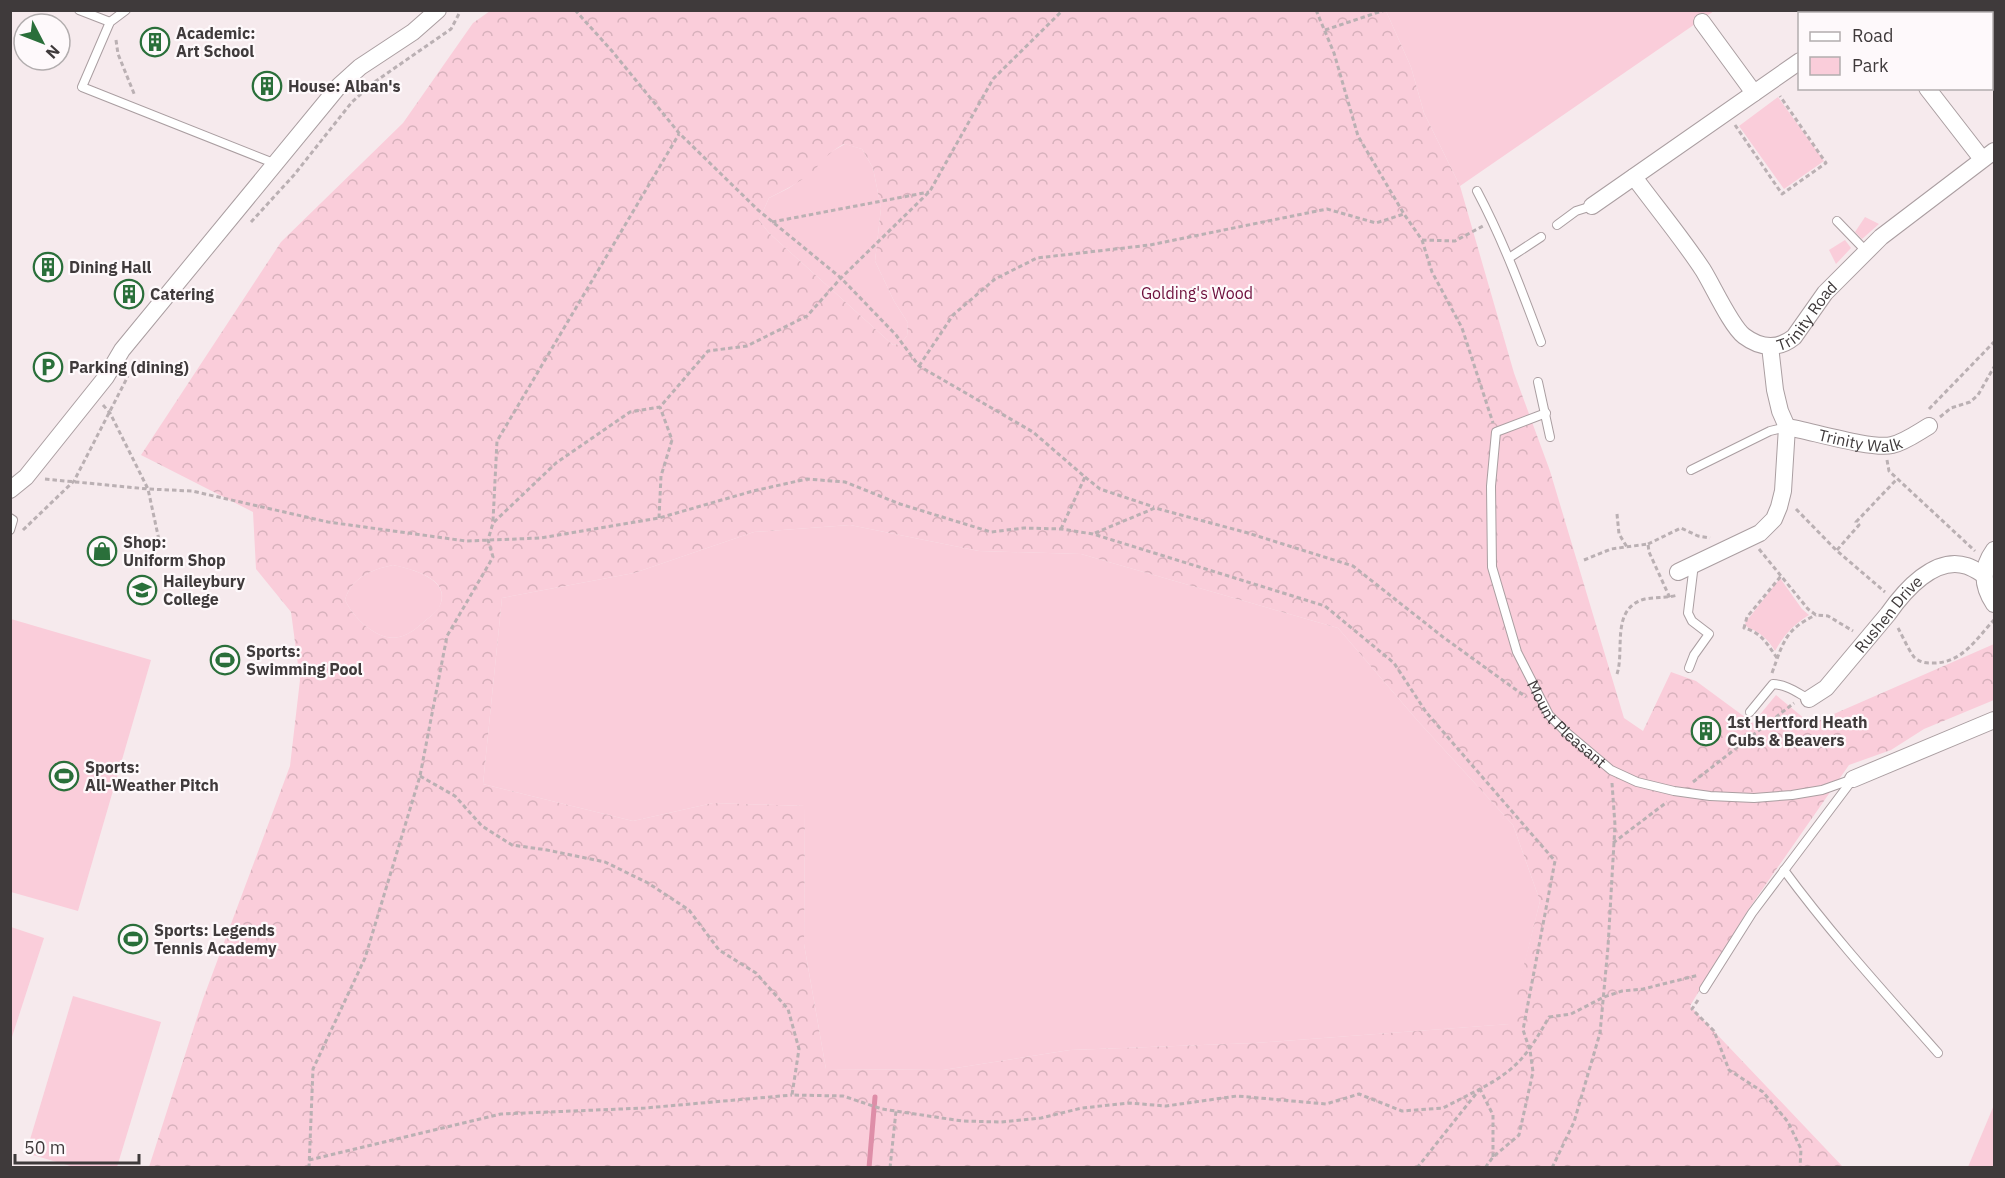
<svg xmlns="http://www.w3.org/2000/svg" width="2005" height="1178" viewBox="0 0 2005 1178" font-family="'IBM Plex Sans',sans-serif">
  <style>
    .green { fill: #facdda }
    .forest { fill: url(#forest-crowns); fill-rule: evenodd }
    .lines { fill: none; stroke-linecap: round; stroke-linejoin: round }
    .stream { stroke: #de8ea8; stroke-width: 5 }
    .service-casing { stroke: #aa9ea1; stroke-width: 10 }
    .minor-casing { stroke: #aa9ea1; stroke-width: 18 }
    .path { stroke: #bab0b3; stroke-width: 3; stroke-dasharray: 4.5 3; stroke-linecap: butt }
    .service { stroke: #fff; stroke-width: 8 }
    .minor { stroke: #fff; stroke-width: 16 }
    .labels { text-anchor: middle; stroke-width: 4.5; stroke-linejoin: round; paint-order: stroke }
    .poi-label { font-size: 16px; font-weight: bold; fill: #3f3a3b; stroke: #fef9fb; text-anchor: start }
    .park-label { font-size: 16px; fill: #6d0e3b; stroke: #fef9fb }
    .street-label { font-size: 16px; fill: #3f3a3b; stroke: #fef9fb }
  </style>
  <defs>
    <pattern id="forest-crowns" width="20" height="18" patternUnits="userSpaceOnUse" patternTransform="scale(1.5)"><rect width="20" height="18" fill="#facdda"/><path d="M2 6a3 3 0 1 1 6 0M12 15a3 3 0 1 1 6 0" fill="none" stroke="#d7b1bc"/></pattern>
  </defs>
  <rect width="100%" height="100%" fill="#f6eaed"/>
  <g class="green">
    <polygon points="1386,11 1714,11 1460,186 1424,113 1411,67"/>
    <polygon points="1778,97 1824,161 1784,189 1739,126"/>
    <polygon points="845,144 862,149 873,168 881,208 875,261 894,301 908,323 907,336 900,344 893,345 769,233 759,220 769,198 789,188 811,172 829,153"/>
    <polygon points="1865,217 1879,224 1862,239 1855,232"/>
    <polygon points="1845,240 1851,248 1836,264 1829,250"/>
    <polygon points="850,525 979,551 1081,554 1338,628 1417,720 1513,825 1540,901 1510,1024 1255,1043 1070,1050 943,1070 826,1069 804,944 805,806 713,803 633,821 483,784 502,598 634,573 754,532"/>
    <path d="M393 565C411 569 454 579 439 608 436 612 430 617 426 620 418 627 409 635 399 637 377 642 353 617 345 600 352 577 371 570 393 565Z"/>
    <path d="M1780 578 1802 609 1809 615C1793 625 1784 635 1775 651 1768 639 1760 632 1747 627L1745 623Z"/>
    <polygon points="11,619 151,660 78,911 11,892"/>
    <polygon points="11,927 44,938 11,1040 10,927"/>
    <polygon points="73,996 161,1022 117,1167 74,1167 26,1153"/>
    <polygon points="1994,1105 1994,1167 1968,1167"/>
  </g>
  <path class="forest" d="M490 11H1386L1411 67 1424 113 1460 186 1514 373 1550 471 1624 718 1643 731 1671 672 1696 681 1753 723 1776 695 1811 724 1994 644V700L1924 729 1891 750 1849 765 1748 910 1690 1006 1843 1167H149L203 999 290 766 300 680 291 612 256 569 253 512 141 455 281 242 403 123 473 23ZM844 144 862 149 873 168 881 208 875 261 894 301 908 323 907 336 900 344 893 345 769 233 759 220 769 198C783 191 798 183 811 173 825 160 826 154 844 144ZM850 525 979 551 1081 554 1338 628 1417 720 1513 825 1540 901 1509 1024 1255 1043 1070 1050 943 1070 826 1069 804 944 805 806 713 803 633 821 483 784 502 598 634 573 754 532ZM393 565C411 569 454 579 439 607 436 612 430 617 426 620 418 627 409 635 399 637 377 642 353 617 345 600 352 577 371 570 393 565Z"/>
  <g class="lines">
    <polyline class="stream" points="869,1168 875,1097"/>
    <g class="service-casing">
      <g id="service">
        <polyline points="79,10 110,22"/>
        <polyline points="126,10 110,22 82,87 276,164"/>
        <path d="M1477 191C1503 240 1522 291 1541 342"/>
        <polyline points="1837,221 1866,251"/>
        <polyline points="1557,225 1576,211 1592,206"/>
        <polyline points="1509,258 1541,237"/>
        <polyline points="1538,382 1550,437"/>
        <path id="s1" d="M1546 413 1496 432 1491 486 1492 567 1517 652 1549 715 1566 732 1611 770 1637 782 1674 791 1710 796 1754 798 1792 795 1822 790 1853 779"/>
        <polyline points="1691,470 1770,431 1787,427"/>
        <polyline points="10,518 13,520 10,530"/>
        <polyline points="1689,668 1694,655 1709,634 1692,621 1688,613 1694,564"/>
        <path d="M1750 712 1773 684C1787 685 1796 692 1809 699"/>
        <path d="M1784 870C1831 934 1885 993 1938 1053"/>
        <polyline points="1704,989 1752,913 1853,779"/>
      </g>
    </g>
    <g class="minor-casing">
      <g id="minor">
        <polyline points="1702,22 1754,93"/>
        <polyline points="1927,88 1982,159"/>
        <path id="s2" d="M1634 177C1657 208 1682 238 1703 270 1713 286 1731 326 1744 336 1760 348 1778 350 1794 337L1825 293 1881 237 1994 151"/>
        <polyline points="1592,206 1800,61"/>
        <path id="s3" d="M1787 427C1811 431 1872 450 1892 445 1905 442 1917 433 1929 426"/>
        <polyline points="10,490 26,477 106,377 122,350 339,86 360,67 413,32 438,10"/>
        <path d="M1994 550C1981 568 1982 586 1994 604"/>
        <polyline points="1678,572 1760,533 1774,519 1779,507 1783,491 1787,427 1780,411 1775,390 1770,346"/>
        <path id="s4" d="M1809 699 1826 688 1888 614C1904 591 1935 555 1967 566 1973 568 1979 572 1984 575"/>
        <polyline points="1853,779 1994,720"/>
      </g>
    </g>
    <g class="path">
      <polyline points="575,10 612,51 679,133 758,210 841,278 896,335 919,366 1033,432 1085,477 1061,529"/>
      <polyline points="1316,10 1334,53 1358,136 1404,214 1422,240 1432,272 1462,328 1493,423"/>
      <polyline points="1719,10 1719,11"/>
      <polyline points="1862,14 1863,10"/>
      <polyline points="1325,30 1385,10"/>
      <polyline points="116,40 118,54 135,96"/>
      <polyline points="1735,125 1782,194 1826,163 1780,96"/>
      <polyline points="251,222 294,175 352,102 373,83 451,29 461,10"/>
      <polyline points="772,222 929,192"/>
      <polyline points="1422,240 1455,241 1483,226"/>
      <polyline points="919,366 953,315 995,279 1037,258 1150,245 1327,209 1376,223 1404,214"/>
      <polyline points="103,405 110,413 148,489 159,540"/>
      <polyline points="1929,409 1994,342"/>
      <polyline points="1940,417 1951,408 1970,402 1978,395 1994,367"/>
      <polyline points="1887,460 1889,471 1975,551"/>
      <polyline points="1085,477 1100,489 1154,507"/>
      <polyline points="45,479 148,489 192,491 328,522 466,541 540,538 659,518 753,491 807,479 845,482 900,504 991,532 1024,528 1061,529 1093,534 1325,606 1394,663 1426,712 1555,861 1523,1030 1530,1050 1533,1072 1519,1135 1493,1157 1485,1168"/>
      <polyline points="1796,509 1836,550 1885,592"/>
      <polyline points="1617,514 1619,534 1627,547"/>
      <polyline points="659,518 661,476 672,440 660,407"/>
      <polyline points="493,521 497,441 679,134"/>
      <polyline points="23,530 74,481 128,376"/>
      <polyline points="1095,533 1155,508 1248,533 1353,566 1443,637 1526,697"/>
      <polyline points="1648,544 1681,528 1698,536 1710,538"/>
      <polyline points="1759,549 1808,609 1816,615 1828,616 1853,631"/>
      <polyline points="1837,550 1859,525 1856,522 1897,479"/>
      <polyline points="1584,560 1611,549 1648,544 1649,552 1670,598"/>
      <path d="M1898 628C1903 637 1908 649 1914 657 1919 662 1925 663 1931 663 1962 664 1975 640 1994 620"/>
      <path d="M1777 658C1768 645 1761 632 1744 628L1747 617 1781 576"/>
      <path d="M1772 673C1783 643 1785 629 1816 615"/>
      <path d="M1617 674C1625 650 1610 608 1645 599 1656 597 1667 598 1678 595"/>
      <polyline points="420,776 455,796 482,826 512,845 547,850 605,862 648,883 689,910 719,950 756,973 788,1009 799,1049 792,1095 843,1096 882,1109 962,1121 1001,1122 1041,1118 1082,1108 1129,1103 1166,1106 1237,1096 1326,1104 1359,1094 1402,1111 1443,1108 1480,1089"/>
      <polyline points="1693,782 1794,703"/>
      <polyline points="1613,843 1667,802"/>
      <polyline points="1698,1000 1692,1009 1714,1031 1729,1070 1763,1092 1788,1122 1801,1149 1800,1168"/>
      <path d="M1493 1157V1115L1480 1089C1518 1069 1528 1054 1549 1017L1571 1014 1604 997 1622 991 1643 989 1699 975"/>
      <polyline points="309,1160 501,1114 645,1108 792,1095"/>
      <polyline points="309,1168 313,1069 365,958 420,776 447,636 493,557 488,540 493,523 556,463 630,412 660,407 708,351 747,346 807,316 841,278 930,191 993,79 1063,10"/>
      <polyline points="890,1168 896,1111"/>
      <polyline points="1417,1168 1479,1090"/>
      <polyline points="1552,1168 1574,1122 1600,1033 1608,947 1615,825 1612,783"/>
    </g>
    <use href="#service" class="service"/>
    <use href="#minor" class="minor"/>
  </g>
  <defs>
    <g id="building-ring" transform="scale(1.5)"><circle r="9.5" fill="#fef9fb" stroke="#2a6f3a" stroke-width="1.5"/><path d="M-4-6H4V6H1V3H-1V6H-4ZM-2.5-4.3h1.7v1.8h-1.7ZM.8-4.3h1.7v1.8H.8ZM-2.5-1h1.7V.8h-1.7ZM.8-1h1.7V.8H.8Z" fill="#2a6f3a"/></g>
    <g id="parking-ring" transform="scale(1.5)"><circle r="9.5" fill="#fef9fb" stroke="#2a6f3a" stroke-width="1.5"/><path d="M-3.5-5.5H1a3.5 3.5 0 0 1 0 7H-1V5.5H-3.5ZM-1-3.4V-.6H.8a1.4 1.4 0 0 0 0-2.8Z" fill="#2a6f3a"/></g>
    <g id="shop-ring" transform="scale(1.5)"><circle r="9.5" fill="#fef9fb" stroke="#2a6f3a" stroke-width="1.5"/><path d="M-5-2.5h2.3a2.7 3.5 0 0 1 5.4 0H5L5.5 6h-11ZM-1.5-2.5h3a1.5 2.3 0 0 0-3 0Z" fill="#2a6f3a"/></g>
    <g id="school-ring" transform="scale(1.5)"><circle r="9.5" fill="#fef9fb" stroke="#2a6f3a" stroke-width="1.5"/><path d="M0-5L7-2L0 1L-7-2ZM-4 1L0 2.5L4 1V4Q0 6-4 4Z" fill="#2a6f3a"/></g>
    <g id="stadium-ring" transform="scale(1.5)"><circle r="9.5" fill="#fef9fb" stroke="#2a6f3a" stroke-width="1.5"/><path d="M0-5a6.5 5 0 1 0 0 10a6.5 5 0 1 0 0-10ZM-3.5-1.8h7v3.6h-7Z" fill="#2a6f3a"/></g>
  </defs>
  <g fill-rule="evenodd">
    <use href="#building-ring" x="155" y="42"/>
    <use href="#building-ring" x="267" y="86"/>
    <use href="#building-ring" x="48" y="267"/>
    <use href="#building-ring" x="129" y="294"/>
    <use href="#parking-ring" x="48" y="367"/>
    <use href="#shop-ring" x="102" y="551"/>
    <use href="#school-ring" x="142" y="590"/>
    <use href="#stadium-ring" x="225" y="660"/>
    <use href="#building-ring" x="1706" y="731"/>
    <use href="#stadium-ring" x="64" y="776"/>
    <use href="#stadium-ring" x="133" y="939"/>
  </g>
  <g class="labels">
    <g class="poi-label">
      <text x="176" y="39">Academic:<tspan x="176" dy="18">Art School</tspan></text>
      <text x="288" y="92">House: Alban's</text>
      <text x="69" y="273">Dining Hall</text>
      <text x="150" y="300">Catering</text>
      <text x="69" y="373">Parking (dining)</text>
      <text x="123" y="548">Shop:<tspan x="123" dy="18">Uniform Shop</tspan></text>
      <text x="163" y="587">Haileybury<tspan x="163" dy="18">College</tspan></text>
      <text x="246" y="657">Sports:<tspan x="246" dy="18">Swimming Pool</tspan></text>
      <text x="1727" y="728">1st Hertford Heath<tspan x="1727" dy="18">Cubs &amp; Beavers</tspan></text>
      <text x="85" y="773">Sports:<tspan x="85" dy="18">All-Weather Pitch</tspan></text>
      <text x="154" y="936">Sports: Legends<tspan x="154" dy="18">Tennis Academy</tspan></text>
    </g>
    <g class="park-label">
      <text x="1197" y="299">Golding's Wood</text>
    </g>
    <g class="street-label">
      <text dy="6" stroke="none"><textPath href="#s2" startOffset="272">Trinity Road</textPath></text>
      <text dy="6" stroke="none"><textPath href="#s3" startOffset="75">Trinity Walk</textPath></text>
      <text dy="6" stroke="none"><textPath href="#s4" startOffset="117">Rushen Drive</textPath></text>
      <text dy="6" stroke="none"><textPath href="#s1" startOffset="366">Mount Pleasant</textPath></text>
    </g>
  </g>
  <rect width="2005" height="1178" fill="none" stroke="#3f3a3b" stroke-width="24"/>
  <rect x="1798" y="12" width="195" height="78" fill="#fef9fb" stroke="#b2adae" stroke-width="1.5"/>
  <rect x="1810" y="32" width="30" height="9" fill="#ffffff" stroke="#b2adae" stroke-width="1.5"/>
  <text x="1852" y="42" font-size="18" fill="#3f3a3b">Road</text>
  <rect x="1810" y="57" width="30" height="18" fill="#facdda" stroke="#b2adae" stroke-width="1.5"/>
  <text x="1852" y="72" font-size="18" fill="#3f3a3b">Park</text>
  <g transform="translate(42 42) rotate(132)"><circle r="28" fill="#fef9fb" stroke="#b2adae" stroke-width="1.5"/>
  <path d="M0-4.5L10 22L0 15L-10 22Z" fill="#2a6f3a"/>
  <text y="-9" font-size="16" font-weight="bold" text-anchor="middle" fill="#3f3a3b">N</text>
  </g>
  <path d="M15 1154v9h124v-9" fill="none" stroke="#3f3a3b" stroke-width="3"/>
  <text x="24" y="1154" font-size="18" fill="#3f3a3b" stroke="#fef9fb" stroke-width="4.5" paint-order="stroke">50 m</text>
</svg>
